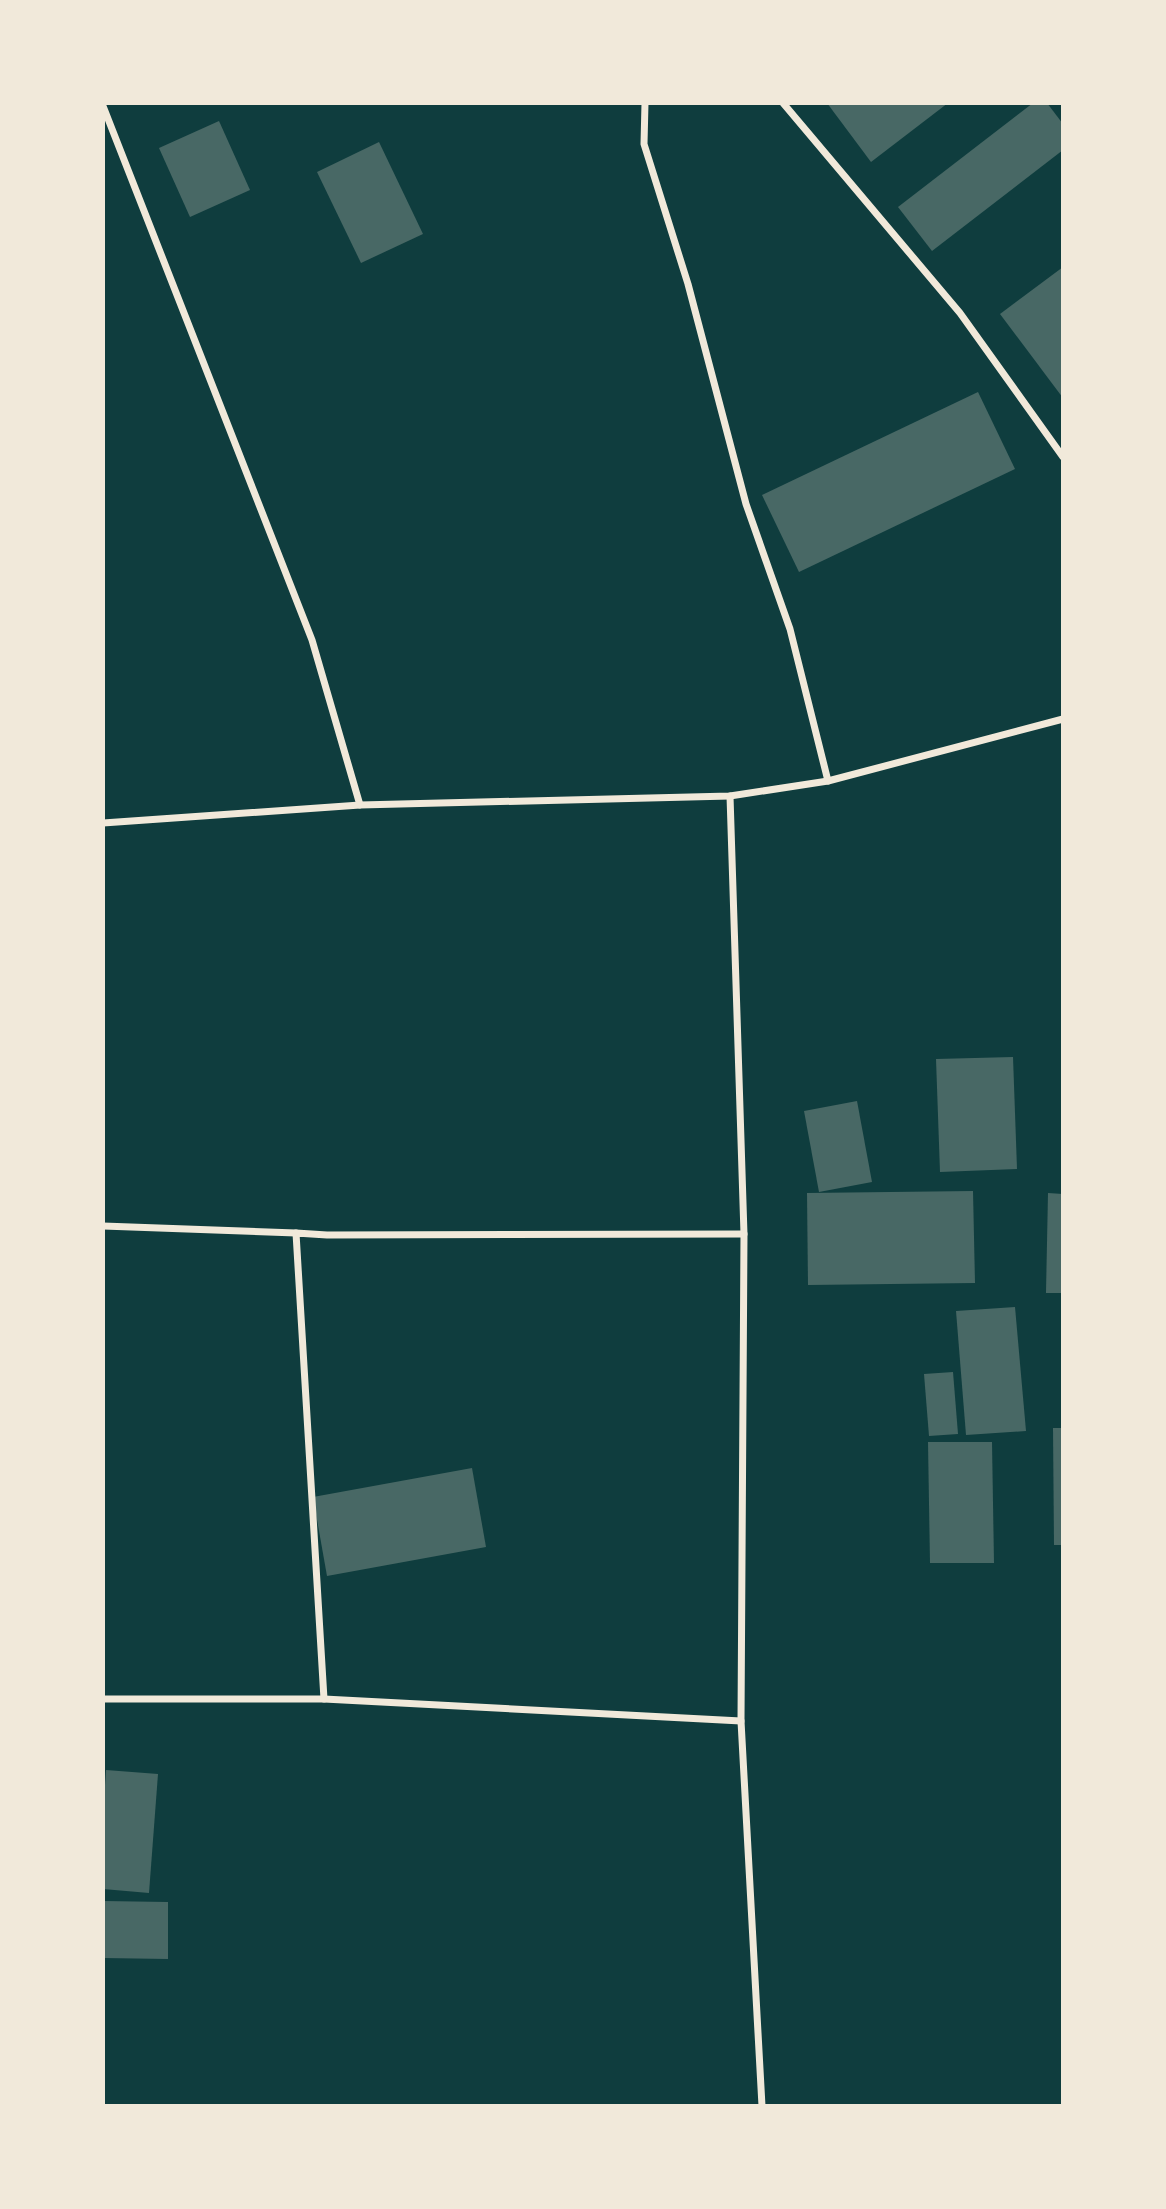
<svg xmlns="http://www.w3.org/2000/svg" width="1166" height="2209" viewBox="0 0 1166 2209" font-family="'Varela Round',sans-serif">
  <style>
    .building { fill: #486865 }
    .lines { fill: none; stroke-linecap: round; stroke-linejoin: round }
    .minor { stroke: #f1e9da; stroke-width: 7 }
  </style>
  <rect width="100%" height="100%" fill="#0f3d3e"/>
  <g class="building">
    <polygon points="827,103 948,103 871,162"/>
    <polygon points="1033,103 1047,103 1063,124 1063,150 932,251 898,207"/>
    <polygon points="219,121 250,190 190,217 159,148"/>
    <polygon points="379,142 423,234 361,263 317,172"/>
    <polygon points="1063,267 1063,398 1000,314"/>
    <polygon points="978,392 1015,469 799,572 762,495"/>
    <polygon points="1013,1057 1017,1169 940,1172 936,1059"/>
    <polygon points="857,1101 872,1182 819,1192 804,1111"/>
    <polygon points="973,1191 975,1283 808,1285 807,1193"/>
    <polygon points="1048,1193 1063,1194 1063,1293 1046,1293"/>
    <polygon points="1015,1307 1026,1431 966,1435 956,1311"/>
    <polygon points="953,1372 958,1434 929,1436 924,1374"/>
    <polygon points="1053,1428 1063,1428 1063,1545 1054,1545"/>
    <polygon points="928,1442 992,1442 994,1563 930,1563"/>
    <polygon points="472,1468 486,1547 327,1576 313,1497"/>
    <polygon points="106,1770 158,1774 149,1893 103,1889 103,1816"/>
    <polygon points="103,1901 168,1902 168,1959 103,1958"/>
  </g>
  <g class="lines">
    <g class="minor">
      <polyline points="645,103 644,144 688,284 746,504 790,629 828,781"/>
      <polyline points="783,103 960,313 1063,457"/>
      <polyline points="103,106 312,640 360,805"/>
      <polyline points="730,796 744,1234 741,1721 762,2106"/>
      <polyline points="103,823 360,805 730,796 828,781 1063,719"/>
      <polyline points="103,1226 296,1233"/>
      <polyline points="103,1699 324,1699 741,1721"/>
      <polyline points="324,1699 296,1233 327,1235 744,1234"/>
    </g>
  </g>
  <rect width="1166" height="2209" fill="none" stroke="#f1e9da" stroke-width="210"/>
</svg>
